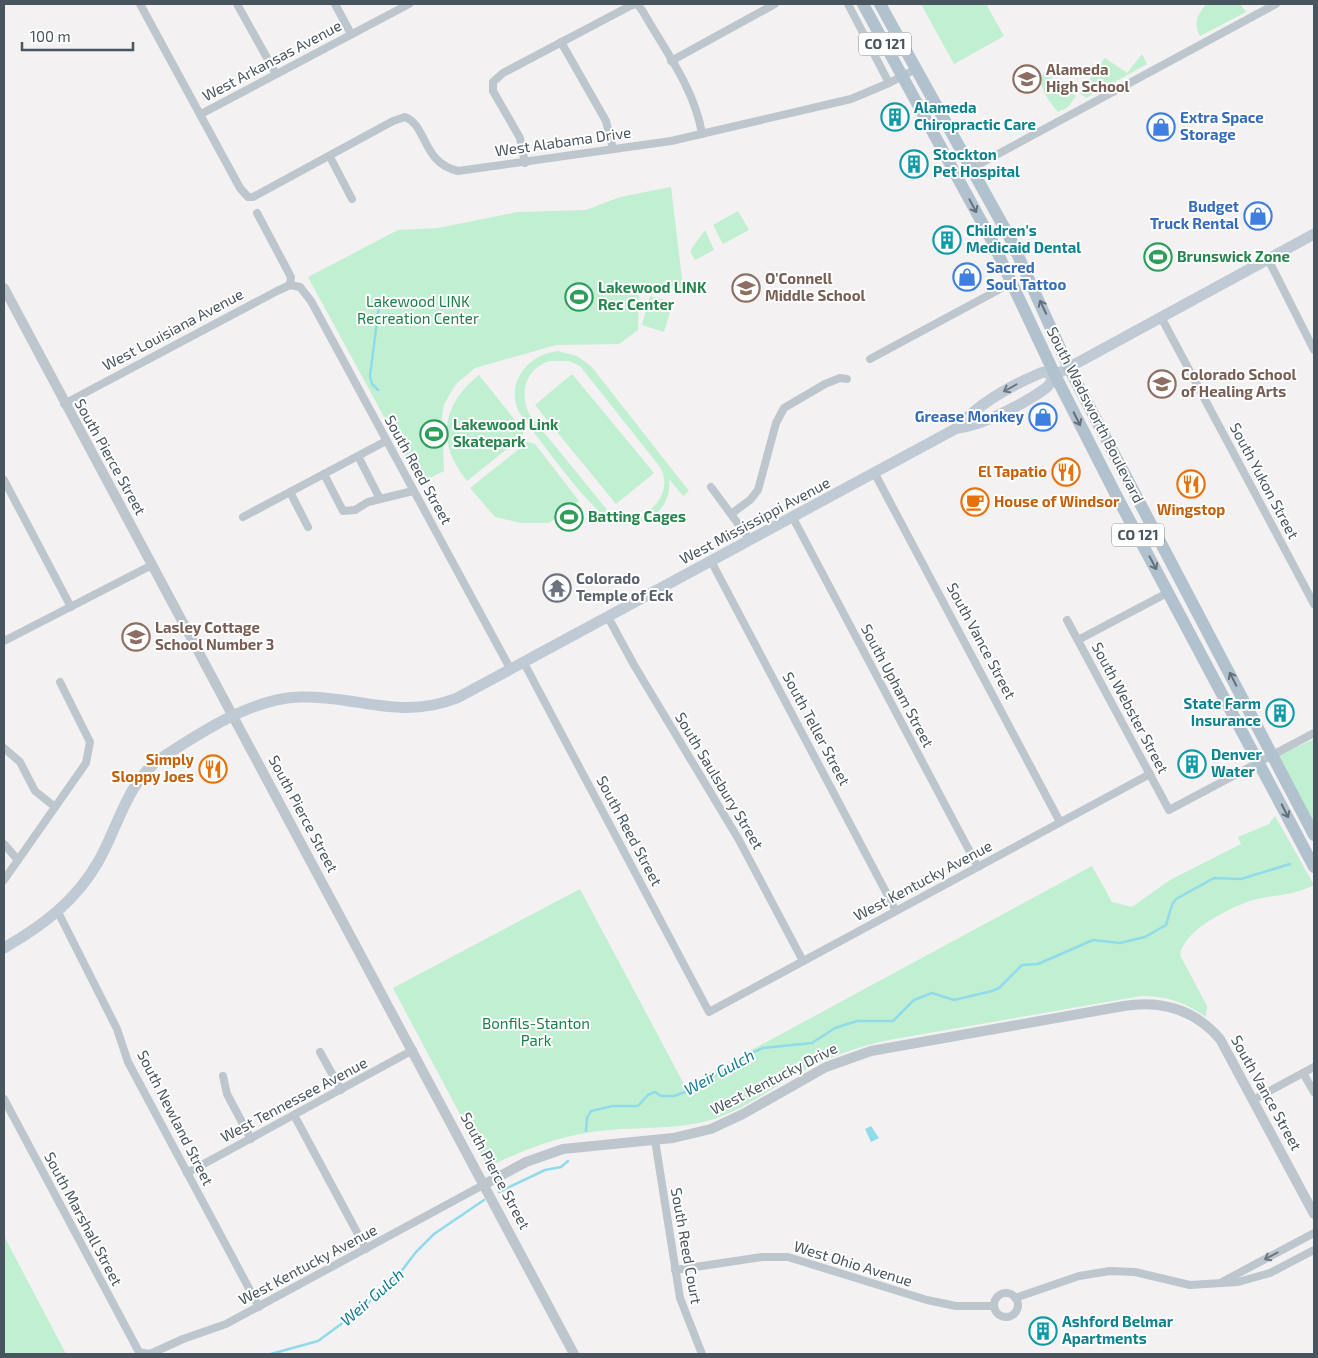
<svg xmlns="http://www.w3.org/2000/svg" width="1318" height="1358" viewBox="0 0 1318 1358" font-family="'Exo 2',sans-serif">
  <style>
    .green { fill: #c1efd1; fill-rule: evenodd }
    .water { fill: #90dbea }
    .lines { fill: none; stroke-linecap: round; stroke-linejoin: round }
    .stream { stroke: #90dbea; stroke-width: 2.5 }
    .minor { stroke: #bdc6cd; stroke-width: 8 }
    .tertiary { stroke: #bdc6cd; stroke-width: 10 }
    .secondary { stroke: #bfcad4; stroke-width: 11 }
    .primary { stroke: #b1c1ce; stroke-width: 12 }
    .oneway { stroke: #63707a }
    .oneway2 { stroke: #6c7881 }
    .oneway3 { stroke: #6c777f }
    .labels { text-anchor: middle; stroke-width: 4; stroke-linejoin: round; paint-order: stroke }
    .shield { fill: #fff; stroke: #80888e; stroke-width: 1 }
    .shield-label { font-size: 14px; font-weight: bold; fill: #49555e }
    .street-label { font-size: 15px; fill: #49555e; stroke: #fff }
    .education-label { font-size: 15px; font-weight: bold; fill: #785e54; stroke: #fff; text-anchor: start }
    .culture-label { font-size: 15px; font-weight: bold; fill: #0d838f; stroke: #fff; text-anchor: start }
    .shop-label { font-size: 15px; font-weight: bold; fill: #366cbe; stroke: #fff; text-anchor: start }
    .leisure-label { font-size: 15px; font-weight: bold; fill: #27864d; stroke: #fff; text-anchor: start }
    .park-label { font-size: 15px; fill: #1a7f48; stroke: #fff }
    .food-label { font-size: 15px; font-weight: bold; fill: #c56008; stroke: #fff; text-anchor: end }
    .worship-label { font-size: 15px; font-weight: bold; fill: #5b616d; stroke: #fff; text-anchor: start }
    .water-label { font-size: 16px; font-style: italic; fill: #107d93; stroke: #fff }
  </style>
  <rect width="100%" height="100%" fill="#f3f1f1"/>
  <g class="green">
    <polygon points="921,4 986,4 1004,36 954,64"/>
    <path d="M1207 4H1240L1246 12 1200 36C1193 23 1197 14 1207 4Z"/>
    <polygon points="1142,54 1147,64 1086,98 1079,93 1105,58 1127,73"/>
    <path d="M1044 72 1076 96 1068 107 1058 112C1049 100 1036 87 1044 72Z"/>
    <polygon points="671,187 683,287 639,294 638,330 619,344 556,345 475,368 456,384 444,404 442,417 444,471 420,483 308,277 398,230 438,228 518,212 586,210 620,197"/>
    <polygon points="738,211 749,230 723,244 713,225"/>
    <polygon points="705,230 714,250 695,260 690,251"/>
    <polygon points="650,296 673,302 664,332 642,325"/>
    <path d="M558 351 577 356 591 366 689 491 683 496 669 479C671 493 665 508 653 516 642 524 625 527 613 522 591 512 538 437 520 414 504 385 527 354 558 351ZM550 361H569L580 366 660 467C678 499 636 531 608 511L529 414C519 392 526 368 550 361Z"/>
    <polygon points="572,374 654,473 616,504 535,405"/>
    <path d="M479 375 523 430V436L467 481C436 443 441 405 479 375Z"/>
    <polygon points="528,442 535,444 579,501 549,523 521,523 495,517 470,488"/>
    <polygon points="1314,739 1314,825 1278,756"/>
    <path d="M1275 816 1314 885C1291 897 1270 894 1247 902 1226 910 1183 931 1180 955L1207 1006 1206 1017C1185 1002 1167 996 1141 996L889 1040C855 1047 824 1059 793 1076 768 1091 745 1108 717 1118 678 1131 639 1126 600 1131 560 1135 523 1150 488 1167L393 988 580 889 685 1086 1092 866 1112 902 1132 907 1170 880 1241 844 1238 837 1269 824Z"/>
    <polygon points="4,1236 66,1354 4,1354"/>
  </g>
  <polygon class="water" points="871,1126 879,1138 871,1142 865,1129"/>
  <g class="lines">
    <g class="stream">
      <polyline points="378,390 372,384 370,376 380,298"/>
      <polyline points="586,1131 587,1118 591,1111 613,1106 638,1106 648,1095 655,1092 661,1096 674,1096 685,1092 698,1081 721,1073 740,1058 763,1048 812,1043 835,1028 857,1021 893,1021 914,1000 932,993 954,1000 992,991 999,988 1022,965 1038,964 1093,940 1120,943 1145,937 1166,925 1172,905 1176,899 1214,878 1241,879 1290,864"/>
      <polyline points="499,1192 545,1170 561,1167 568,1161"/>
      <polyline points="271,1354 318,1341 348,1319 393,1282 416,1252 434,1234 484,1200"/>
    </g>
    <g class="minor">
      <path d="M140 4 240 188 248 197H253L393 121 405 117C428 126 421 162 458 171L671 141 851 99 889 83 916 69"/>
      <polyline points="237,4 276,74"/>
      <polyline points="335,4 351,34"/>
      <polyline points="848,4 889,83"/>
      <polyline points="561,42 606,121 613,149"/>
      <polyline points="671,61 775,4"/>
      <polyline points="201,114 409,4"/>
      <polyline points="330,157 352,199"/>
      <path d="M525 163 520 138 493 91V82L503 73 630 6 637 4 642 10C664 49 695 89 702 134"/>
      <polyline points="972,168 1276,4"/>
      <polyline points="257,213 291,277 290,285"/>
      <polyline points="1268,259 1314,350"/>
      <polyline points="1162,319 1314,604"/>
      <polyline points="870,359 1013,282"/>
      <polyline points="64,404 277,291 290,285 300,287 311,301 511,670"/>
      <polyline points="358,456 380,499"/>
      <polyline points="324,474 343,511 355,510 368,502 413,491"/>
      <polyline points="875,474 1060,822"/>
      <polyline points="4,480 71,607"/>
      <polyline points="711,487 750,540"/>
      <polyline points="731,514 750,500 758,490 776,423 784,408 825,384 840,378 847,379"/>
      <polyline points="243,517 290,492"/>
      <polyline points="793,518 978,867"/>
      <polyline points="308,527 290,492 386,441"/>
      <polyline points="711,561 896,911"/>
      <polyline points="608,617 634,665 739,840 803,961"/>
      <polyline points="1067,620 1169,810 1314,733"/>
      <polyline points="1078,640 1169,592"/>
      <polyline points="4,641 152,565"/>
      <polyline points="524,663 709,1012 1150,774"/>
      <polyline points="4,748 20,762 35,791 55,807"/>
      <polyline points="4,844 18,860"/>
      <polyline points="4,880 86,763 90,742 60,682"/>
      <polyline points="58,912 117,1029 128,1062 259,1307"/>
      <polyline points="320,1052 341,1090"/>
      <polyline points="1303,1073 1314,1092"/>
      <polyline points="223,1076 227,1094 251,1139"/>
      <polyline points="4,1099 139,1352 150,1354 183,1339 226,1324 485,1184"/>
      <polyline points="1253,1100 1314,1067"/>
      <polyline points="294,1115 366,1249"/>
      <polyline points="655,1140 680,1298 702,1354"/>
      <polyline points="187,1173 413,1050"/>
      <polyline points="675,1270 762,1257 788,1257 927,1300 956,1306 994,1306"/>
      <polyline points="1222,1282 1314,1233"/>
      <circle cx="1006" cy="1305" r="12"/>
      <polyline points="1015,1298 1079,1276 1110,1271 1135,1272 1190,1285 1238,1282 1270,1273 1314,1250"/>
    </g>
    <g class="tertiary">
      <polyline points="4,288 574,1354"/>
      <path d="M485 1184 526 1162 563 1149 673 1138 711 1129 743 1114 826 1067 871 1051 1124 1006C1162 1000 1194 1009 1220 1039L1314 1214"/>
    </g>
    <g class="secondary">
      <path d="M957 428C980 427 1027 402 1046 388 1050 385 1052 380 1055 375L1314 234"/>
      <path d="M4 948C42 926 76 901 98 862 118 828 127 780 163 757 201 732 253 698 300 697 357 695 399 721 457 698L957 428C979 403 1012 385 1043 372L1055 375"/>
    </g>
    <g class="primary">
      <polyline points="863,4 992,241 1055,375 1116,495 1314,867"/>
      <polyline points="880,4 1010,238 1069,368 1314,835"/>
    </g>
  </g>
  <defs><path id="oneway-shaft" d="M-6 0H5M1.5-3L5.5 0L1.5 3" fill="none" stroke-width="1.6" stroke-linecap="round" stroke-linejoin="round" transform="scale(1.25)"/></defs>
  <g class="oneway">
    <use href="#oneway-shaft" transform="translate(973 206) rotate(62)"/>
    <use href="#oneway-shaft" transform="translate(1043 307) rotate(-115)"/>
    <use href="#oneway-shaft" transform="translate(1077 419) rotate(63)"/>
    <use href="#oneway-shaft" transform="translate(1153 563) rotate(62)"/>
    <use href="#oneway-shaft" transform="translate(1233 679) rotate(-117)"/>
    <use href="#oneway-shaft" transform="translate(1285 811) rotate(63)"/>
  </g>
  <use class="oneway2" href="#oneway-shaft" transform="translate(1010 388) rotate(151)"/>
  <use class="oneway3" href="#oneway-shaft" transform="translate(1271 1256) rotate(152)"/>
  <defs>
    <g id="school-ring" transform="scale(1.4375)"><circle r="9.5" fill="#fff" stroke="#8d6e63" stroke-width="1.5"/><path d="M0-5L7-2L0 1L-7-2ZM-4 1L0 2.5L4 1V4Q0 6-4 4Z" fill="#8d6e63"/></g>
    <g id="building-ring" transform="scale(1.4375)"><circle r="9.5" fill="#fff" stroke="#0f9aa8" stroke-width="1.5"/><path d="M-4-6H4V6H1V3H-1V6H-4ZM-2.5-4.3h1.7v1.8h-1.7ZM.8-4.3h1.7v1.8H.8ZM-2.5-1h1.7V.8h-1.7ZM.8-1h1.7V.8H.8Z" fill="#0f9aa8"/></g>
    <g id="shop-ring" transform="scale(1.4375)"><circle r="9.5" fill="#fff" stroke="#3f7fe0" stroke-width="1.5"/><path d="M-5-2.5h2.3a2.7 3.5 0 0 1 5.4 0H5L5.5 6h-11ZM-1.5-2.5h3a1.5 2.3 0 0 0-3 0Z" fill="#3f7fe0"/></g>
    <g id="stadium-ring" transform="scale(1.4375)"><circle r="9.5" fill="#fff" stroke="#2e9e5b" stroke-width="1.5"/><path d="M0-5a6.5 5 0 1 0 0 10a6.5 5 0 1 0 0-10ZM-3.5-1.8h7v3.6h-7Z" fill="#2e9e5b"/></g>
    <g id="university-ring" transform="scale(1.4375)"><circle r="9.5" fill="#fff" stroke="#8d6e63" stroke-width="1.5"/><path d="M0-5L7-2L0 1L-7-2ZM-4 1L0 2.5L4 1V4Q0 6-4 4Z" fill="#8d6e63"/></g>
    <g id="restaurant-ring" transform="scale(1.4375)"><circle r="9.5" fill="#fff" stroke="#e8710a" stroke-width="1.5"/><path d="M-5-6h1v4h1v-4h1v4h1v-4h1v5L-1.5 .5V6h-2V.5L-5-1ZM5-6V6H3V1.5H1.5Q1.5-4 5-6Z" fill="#e8710a"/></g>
    <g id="cafe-ring" transform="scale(1.4375)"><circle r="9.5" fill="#fff" stroke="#e8710a" stroke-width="1.5"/><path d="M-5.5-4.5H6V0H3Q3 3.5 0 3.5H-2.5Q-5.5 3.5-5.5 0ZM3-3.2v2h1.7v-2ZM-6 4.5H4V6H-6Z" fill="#e8710a"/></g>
    <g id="temple-ring" transform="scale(1.4375)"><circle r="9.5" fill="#fff" stroke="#6b7280" stroke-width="1.5"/><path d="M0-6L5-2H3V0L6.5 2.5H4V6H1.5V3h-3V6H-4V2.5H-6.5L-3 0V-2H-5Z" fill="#6b7280"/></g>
  </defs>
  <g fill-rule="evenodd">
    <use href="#school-ring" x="1027" y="79"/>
    <use href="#building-ring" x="895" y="117"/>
    <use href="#shop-ring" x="1161" y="127"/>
    <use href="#building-ring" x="914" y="164"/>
    <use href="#shop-ring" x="1258" y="216"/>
    <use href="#building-ring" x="947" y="240"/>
    <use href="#stadium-ring" x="1158" y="257"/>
    <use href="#shop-ring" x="967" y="277"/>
    <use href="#school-ring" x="746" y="288"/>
    <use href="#stadium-ring" x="579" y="297"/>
    <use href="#university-ring" x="1162" y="384"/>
    <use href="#shop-ring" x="1043" y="417"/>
    <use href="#stadium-ring" x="434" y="434"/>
    <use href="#restaurant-ring" x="1066" y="472"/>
    <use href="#restaurant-ring" x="1191" y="484"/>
    <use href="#cafe-ring" x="975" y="502"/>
    <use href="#stadium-ring" x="569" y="517"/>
    <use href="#temple-ring" x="557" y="588"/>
    <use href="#school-ring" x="136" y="637"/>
    <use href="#building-ring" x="1280" y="713"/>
    <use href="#building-ring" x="1192" y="764"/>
    <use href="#restaurant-ring" x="213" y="769"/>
    <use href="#building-ring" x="1043" y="1331"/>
  </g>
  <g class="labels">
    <g class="shield">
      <rect x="859" y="32.5" width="52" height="23" rx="4"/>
      <rect x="1112" y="523.5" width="52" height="23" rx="4"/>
    </g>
    <g class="shield-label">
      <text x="885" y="49">CO 121</text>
      <text x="1138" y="540">CO 121</text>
    </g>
    <g class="street-label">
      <text transform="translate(272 61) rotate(-28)" y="5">West Arkansas Avenue</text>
      <text transform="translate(563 142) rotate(-8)" y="5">West Alabama Drive</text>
      <text transform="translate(173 330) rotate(-28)" y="5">West Louisiana Avenue</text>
      <text transform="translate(1095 415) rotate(63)" y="5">South Wadsworth Boulevard</text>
      <text transform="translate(110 457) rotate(61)" y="5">South Pierce Street</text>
      <text transform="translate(418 470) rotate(61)" y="5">South Reed Street</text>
      <text transform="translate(1264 481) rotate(62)" y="5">South Yukon Street</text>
      <text transform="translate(755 521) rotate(-28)" y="5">West Mississippi Avenue</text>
      <text transform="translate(981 641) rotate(62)" y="5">South Vance Street</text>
      <text transform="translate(897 686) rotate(62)" y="5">South Upham Street</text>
      <text transform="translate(1130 708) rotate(62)" y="5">South Webster Street</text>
      <text transform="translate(816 729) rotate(62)" y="5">South Teller Street</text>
      <text transform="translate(719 781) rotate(59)" y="5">South Saulsbury Street</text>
      <text transform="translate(303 814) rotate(62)" y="5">South Pierce Street</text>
      <text transform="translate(629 831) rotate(62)" y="5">South Reed Street</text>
      <text transform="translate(923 881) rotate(-28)" y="5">West Kentucky Avenue</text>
      <text transform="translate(774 1079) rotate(-27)" y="5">West Kentucky Drive</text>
      <text transform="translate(1266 1093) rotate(61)" y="5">South Vance Street</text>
      <text transform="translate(294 1100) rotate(-28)" y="5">West Tennessee Avenue</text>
      <text transform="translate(175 1118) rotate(63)" y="5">South Newland Street</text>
      <text transform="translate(495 1171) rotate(62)" y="5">South Pierce Street</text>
      <text transform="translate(83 1219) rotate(62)" y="5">South Marshall Street</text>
      <text transform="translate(686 1246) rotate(80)" y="5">South Reed Court</text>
      <text transform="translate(853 1264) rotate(17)" y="5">West Ohio Avenue</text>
      <text transform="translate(308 1265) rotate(-28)" y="5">West Kentucky Avenue</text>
    </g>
    <g class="education-label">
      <text x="1046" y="75">Alameda<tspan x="1046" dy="17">High School</tspan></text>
      <text x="765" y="284">O'Connell<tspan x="765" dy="17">Middle School</tspan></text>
      <text x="1181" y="380">Colorado School<tspan x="1181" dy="17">of Healing Arts</tspan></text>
      <text x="155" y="633">Lasley Cottage<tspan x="155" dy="17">School Number 3</tspan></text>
    </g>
    <g class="culture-label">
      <text x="914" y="113">Alameda<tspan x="914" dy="17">Chiropractic Care</tspan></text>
      <text x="933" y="160">Stockton<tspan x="933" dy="17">Pet Hospital</tspan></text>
      <text x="966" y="236">Children's<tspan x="966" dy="17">Medicaid Dental</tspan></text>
      <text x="1261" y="709" text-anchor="end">State Farm<tspan x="1261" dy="17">Insurance</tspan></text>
      <text x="1211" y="760">Denver<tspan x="1211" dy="17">Water</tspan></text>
      <text x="1062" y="1327">Ashford Belmar<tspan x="1062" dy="17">Apartments</tspan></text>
    </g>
    <g class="shop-label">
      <text x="1180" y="123">Extra Space<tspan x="1180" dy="17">Storage</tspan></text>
      <text x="1239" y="212" text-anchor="end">Budget<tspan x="1239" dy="17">Truck Rental</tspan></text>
      <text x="986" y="273">Sacred<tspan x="986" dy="17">Soul Tattoo</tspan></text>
      <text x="1024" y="422" text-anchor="end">Grease Monkey</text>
    </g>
    <g class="leisure-label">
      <text x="1177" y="262">Brunswick Zone</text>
      <text x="598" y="293">Lakewood LINK<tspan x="598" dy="17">Rec Center</tspan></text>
      <text x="453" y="430">Lakewood Link<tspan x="453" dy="17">Skatepark</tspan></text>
      <text x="588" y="522">Batting Cages</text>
    </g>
    <g class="park-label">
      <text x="418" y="307">Lakewood LINK<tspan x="418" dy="17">Recreation Center</tspan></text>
      <text x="536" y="1029">Bonfils-Stanton<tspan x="536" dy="17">Park</tspan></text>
    </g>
    <g class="food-label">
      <text x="1047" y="477">El Tapatio</text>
      <text x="994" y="507" text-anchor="start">House of Windsor</text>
      <text x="1191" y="515" text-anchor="middle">Wingstop</text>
      <text x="194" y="765">Simply<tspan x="194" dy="17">Sloppy Joes</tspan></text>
    </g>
    <g class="worship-label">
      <text x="576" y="584">Colorado<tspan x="576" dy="17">Temple of Eck</tspan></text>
    </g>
    <g class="water-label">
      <text transform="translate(719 1072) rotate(-29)" y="6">Weir Gulch</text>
      <text transform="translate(372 1297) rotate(-41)" y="6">Weir Gulch</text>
    </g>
  </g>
  <rect width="1318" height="1358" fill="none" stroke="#49555e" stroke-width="10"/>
  <path d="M22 42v8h111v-8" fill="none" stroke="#49555e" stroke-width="2.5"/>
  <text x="30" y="42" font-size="15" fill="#49555e" stroke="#ffffff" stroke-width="4" paint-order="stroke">100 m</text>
</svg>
